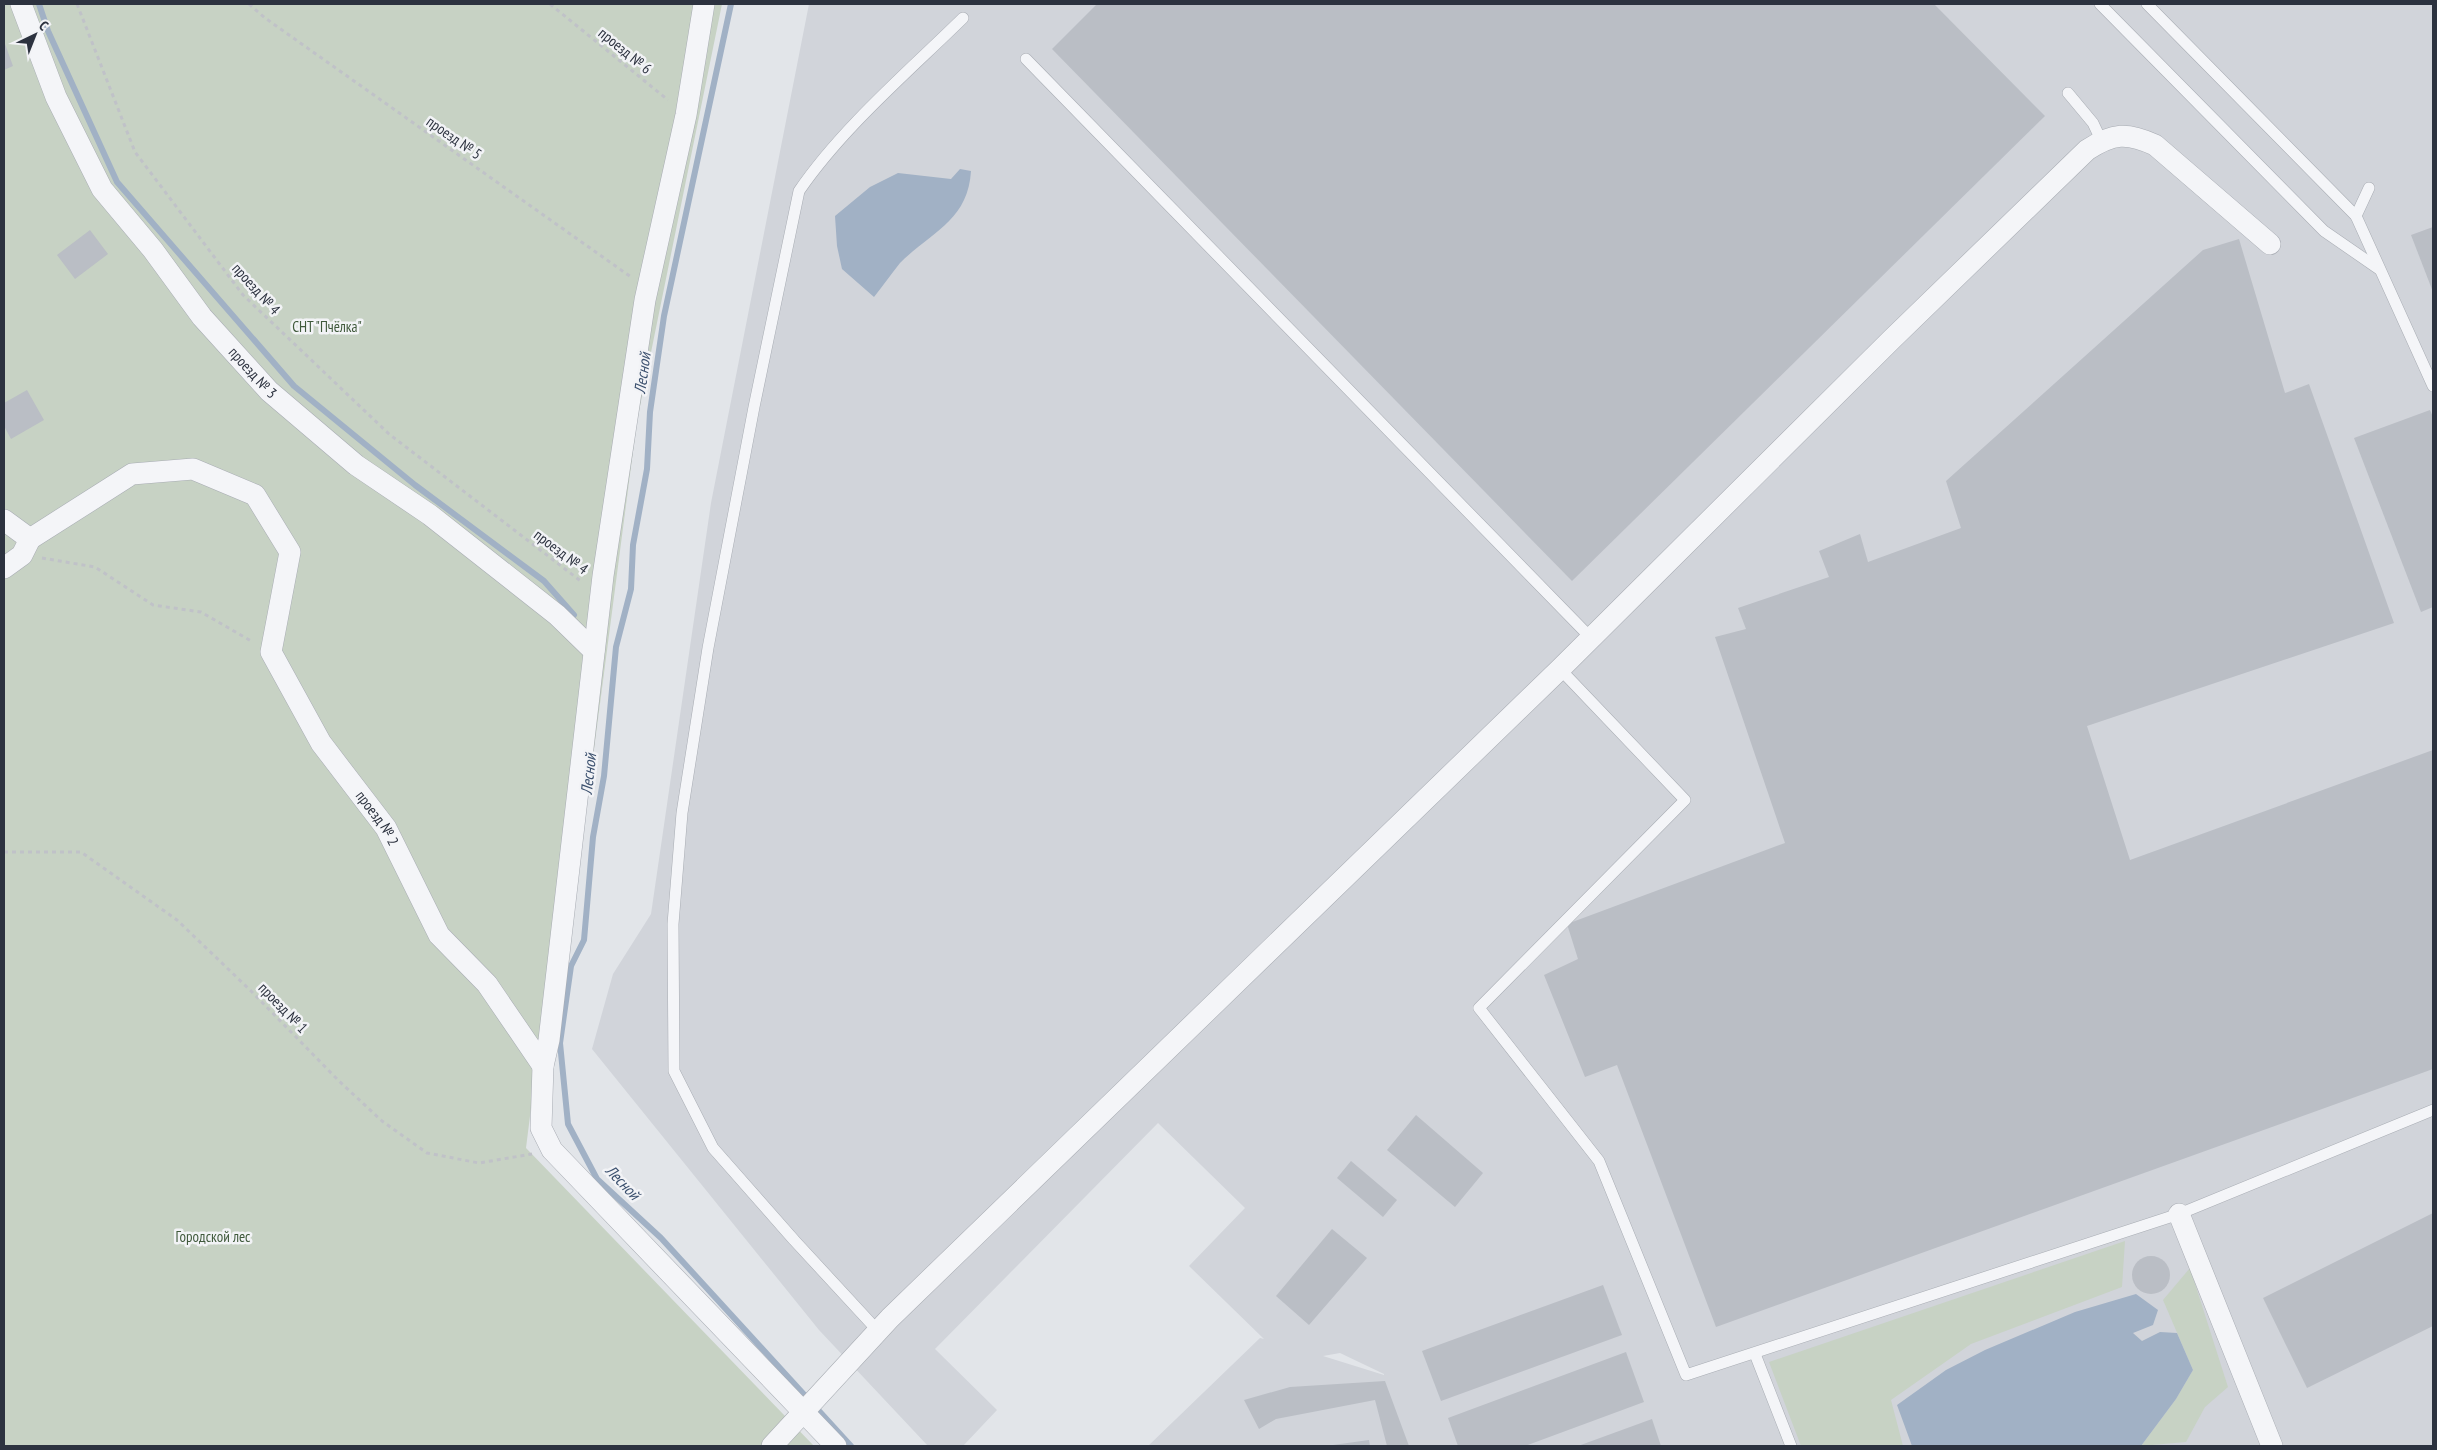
<svg xmlns="http://www.w3.org/2000/svg" width="2437" height="1450" viewBox="0 0 2437 1450" font-family="'PT Sans Narrow',sans-serif">
  <style>
    .built { fill: #d1d4da; fill-rule: evenodd }
    .green { fill: #c7d2c4 }
    .water { fill: #a1b1c5 }
    .lines { fill: none; stroke-linecap: round; stroke-linejoin: round }
    .stream { stroke: #a1b1c5; stroke-width: 6 }
    .building { fill: #babec5 }
    .lane-casing { stroke: #a8acb3; stroke-width: 12 }
    .street-casing { stroke: #a8acb3; stroke-width: 22 }
    .path { stroke: #c0c2c8; stroke-width: 3; stroke-dasharray: 4 4; stroke-linecap: butt }
    .lane { stroke: #f4f5f8; stroke-width: 11 }
    .street { stroke: #f4f5f8; stroke-width: 21 }
    .labels { text-anchor: middle; stroke-width: 5; stroke-linejoin: round; paint-order: stroke }
    .street-label { font-size: 15px; fill: #2c323f; stroke: #f2f3f6 }
    .park-label { font-size: 15px; fill: #3f593b; stroke: #f2f3f6 }
    .water-label { font-size: 16px; font-style: italic; fill: #3b506e; stroke: #f2f3f6 }
  </style>
  <rect width="100%" height="100%" fill="#e2e5e9"/>
  <path class="built" d="M809 4H2433V1446H1148L1260 1338 1264 1339 1189 1266 1245 1208 1158 1123 935 1349 997 1410 963 1446H928L819 1330 592 1049 613 974 651 914 711 503ZM1340 1353 1384 1374V1375L1323 1356Z"/>
  <g class="green">
    <polygon points="4,4 722,4 637,421 573,910 542,1020 526,1148 814,1446 4,1446"/>
    <polygon points="2125,1241 2122,1287 1971,1344 1891,1400 1903,1446 1801,1446 1769,1362"/>
    <polygon points="2190,1268 2228,1387 2205,1407 2186,1442 2141,1446 2176,1399 2193,1370 2163,1300"/>
  </g>
  <g class="water">
    <path d="M960 169 971 171C968 221 931 232 900 263 891 274 883 286 874 297L842 269 837 246 835 216 870 187 898 173 951 179Z"/>
    <polygon points="2136,1294 2158,1310 2153,1325 2133,1333 2142,1341 2160,1332 2177,1333 2193,1370 2176,1399 2141,1446 1912,1446 1897,1405 1946,1370 1985,1350 2075,1312"/>
  </g>
  <g class="lines">
    <g class="stream">
      <polyline points="39,4 48,31 117,182 294,386 415,485 544,581 574,615"/>
      <polyline points="731,4 664,316 650,412 647,469 633,545 631,589 616,647 604,776 593,837 584,940 571,966 560,1043 568,1124 597,1179 661,1238 851,1446"/>
    </g>
  </g>
  <g class="building">
    <polygon points="1097,4 1934,4 2045,116 1572,581 1052,49"/>
    <polygon points="4,41 13,66 4,70"/>
    <polygon points="2433,227 2433,292 2411,235"/>
    <polygon points="90,230 108,254 75,279 57,255"/>
    <polygon points="2239,239 2285,393 2309,384 2394,623 2087,726 2130,860 2433,750 2433,1069 1716,1327 1617,1065 1585,1077 1544,975 1578,959 1567,924 1785,843 1715,637 1746,629 1738,608 1829,577 1819,551 1860,534 1868,562 1961,528 1946,481 2203,250"/>
    <polygon points="27,390 44,420 11,439 4,426 4,403"/>
    <polygon points="2430,410 2433,417 2433,607 2421,612 2354,438"/>
    <polygon points="1416,1115 1483,1173 1455,1207 1387,1150"/>
    <polygon points="1351,1161 1397,1200 1383,1217 1337,1178"/>
    <polygon points="2433,1213 2433,1326 2307,1388 2263,1298"/>
    <polygon points="1332,1229 1367,1258 1309,1325 1276,1296"/>
    <circle cx="2151" cy="1275" r="19"/>
    <polygon points="1603,1285 1622,1335 1441,1401 1422,1351"/>
    <polygon points="1626,1352 1644,1402 1525,1446 1458,1446 1448,1418"/>
    <polygon points="1385,1381 1409,1446 1387,1446 1375,1400 1276,1419 1259,1429 1244,1400 1290,1387"/>
    <polygon points="1652,1419 1661,1446 1578,1446"/>
    <polygon points="1369,1440 1370,1446 1333,1446 1333,1445"/>
  </g>
  <g class="lines">
    <g class="lane-casing">
      <g id="lane">
        <polyline points="2100,4 2324,231 2379,269"/>
        <polyline points="2147,4 2356,216 2433,386"/>
        <polyline points="1026,59 1591,638"/>
        <polyline points="2068,93 2093,123 2101,140"/>
        <polyline points="2356,216 2369,188"/>
        <polyline points="1560,669 1685,800 1479,1008 1599,1161 1686,1375 2179,1214 2433,1110"/>
        <path d="M878 1331 794 1240 713 1148 674 1071 673 924 682 813 708 648 754 407 799 191C842 128 909 71 963 18"/>
        <polyline points="1755,1354 1791,1446"/>
      </g>
    </g>
    <g class="street-casing">
      <g id="street">
        <path id="s1" d="M21 4 56 97 102 189 153 250 202 317 269 391 356 465 430 515 557 615 594 651"/>
        <polyline points="704,4 686,115 645,300 603,576 549,1040 543,1066 541,1128 552,1150 836,1446"/>
        <polyline points="4,520 30,539"/>
        <path id="s2" d="M4 568 22 555 30 539 132 474 193 469 255 495 290 552 271 652 321 743 386 828 439 935 487 984 543 1066"/>
        <polyline points="2179,1214 2272,1446"/>
        <path d="M772 1446 890 1318 1560 669 1891 340 2087 150C2113 133 2127 132 2155 145L2270 244"/>
      </g>
    </g>
    <g class="path">
      <polyline points="77,4 135,152 243,295 389,434 582,582"/>
      <polyline points="249,4 265,18 631,277"/>
      <polyline points="550,4 668,100"/>
      <polyline points="42,558 95,567 153,605 201,612 253,642"/>
      <polyline points="4,852 81,852 177,920 249,989 339,1081 382,1121 427,1153 479,1163 532,1154"/>
    </g>
    <use href="#lane" class="lane"/>
    <use href="#street" class="street"/>
  </g>
  <g class="labels">
    <g class="street-label">
      <text transform="translate(625 51) rotate(39)" y="5">проезд № 6</text>
      <text transform="translate(454 138) rotate(35)" y="5">проезд № 5</text>
      <text transform="translate(256 289) rotate(48)" y="5">проезд № 4</text>
      <text dy="5" stroke="none"><textPath href="#s1" startOffset="440">проезд № 3</textPath></text>
      <text transform="translate(561 552) rotate(37)" y="5">проезд № 4</text>
      <text dy="5" stroke="none"><textPath href="#s2" startOffset="656">проезд № 2</textPath></text>
      <text transform="translate(283 1008) rotate(46)" y="5">проезд № 1</text>
    </g>
    <g class="park-label">
      <text x="327" y="332">СНТ "Пчёлка"</text>
      <text x="213" y="1242">Городской лес</text>
    </g>
    <g class="water-label">
      <text transform="translate(642 373) rotate(-82)" y="6">Лесной</text>
      <text transform="translate(588 774) rotate(-84)" y="6">Лесной</text>
      <text transform="translate(623 1182) rotate(46)" y="6">Лесной</text>
    </g>
  </g>
  <rect width="2437" height="1450" fill="none" stroke="#2c323f" stroke-width="10"/>
  <g transform="translate(35 35) rotate(43)" stroke="#f2f3f6" stroke-width="4" paint-order="stroke">
  <path d="M0-4L9 19L0 12L-9 19Z" fill="#2c323f"/>
  <text y="-8" font-size="14" font-weight="bold" text-anchor="middle" fill="#2c323f">С</text>
  </g>
</svg>
